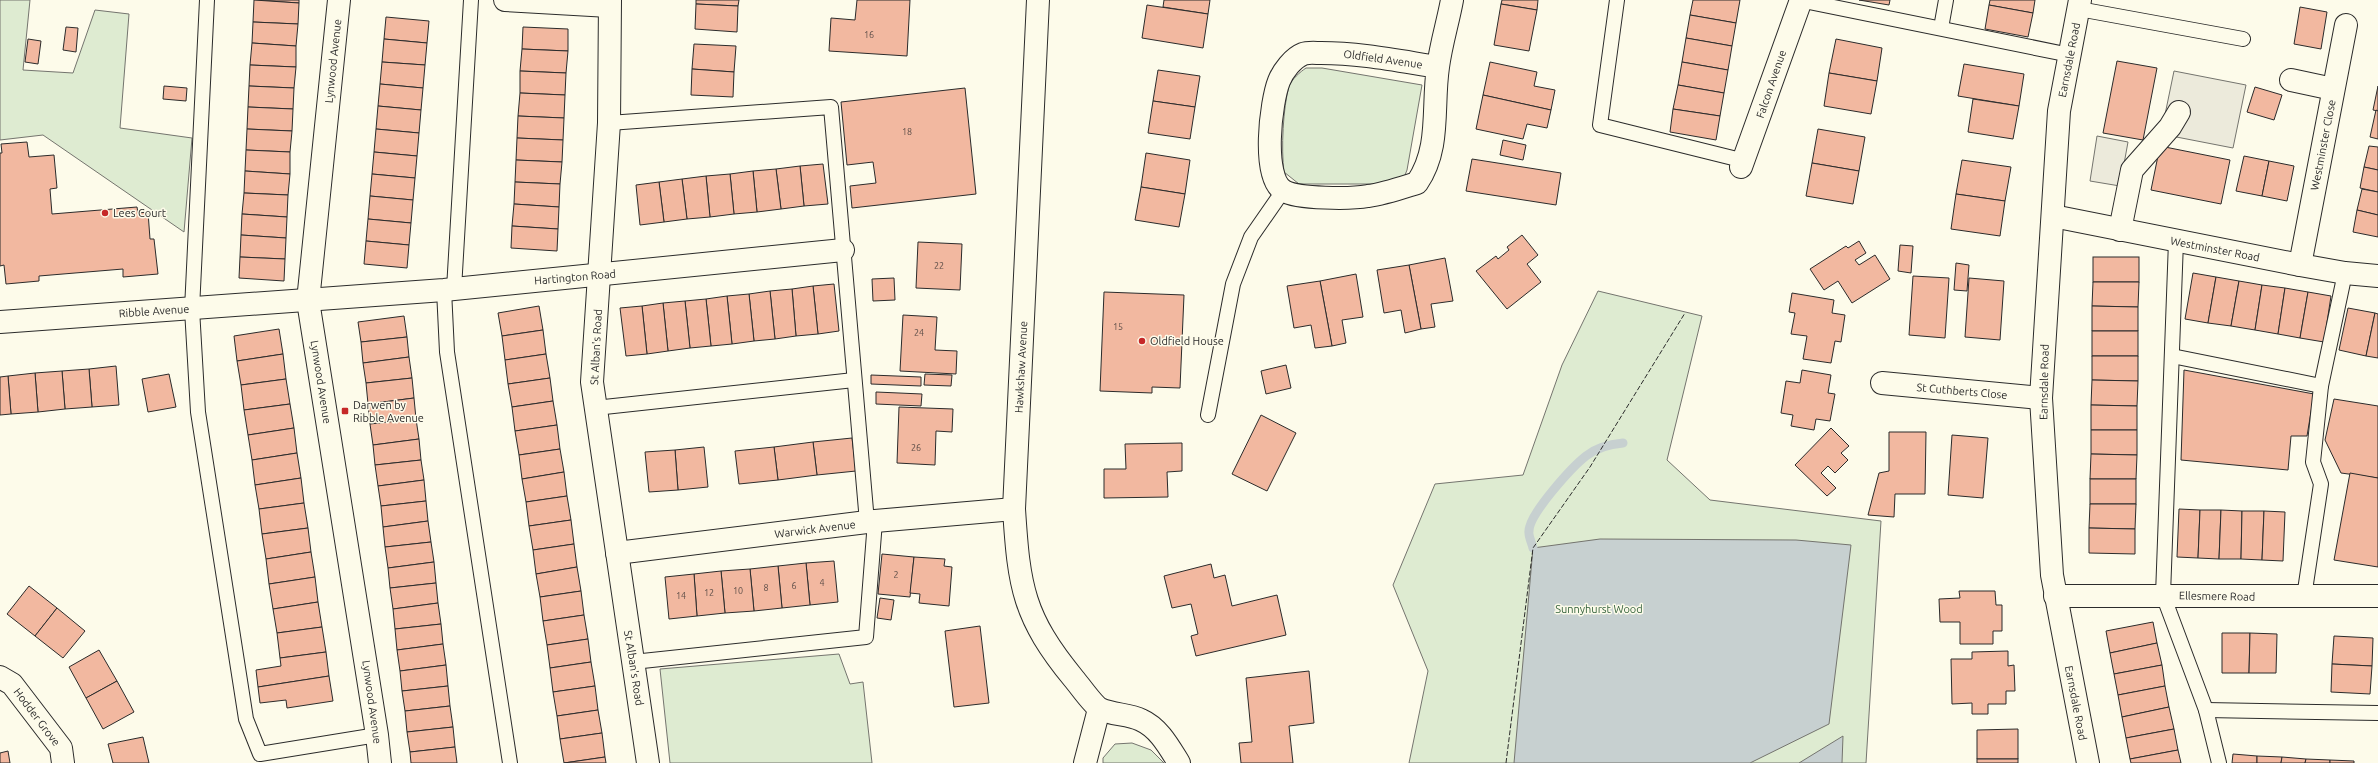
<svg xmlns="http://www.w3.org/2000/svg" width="2378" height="763" viewBox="0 0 2378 763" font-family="Ubuntu,sans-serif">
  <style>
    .green { fill: #deebd1; stroke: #74746e }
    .parking { fill: #eceadb; stroke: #74746e }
    .water { fill: #c7d0d0; stroke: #74746e }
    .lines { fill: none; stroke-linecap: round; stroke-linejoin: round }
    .stream { stroke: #c7d0d0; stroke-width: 9 }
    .building { fill: #f2b8a0; stroke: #2b2b2b }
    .lane-casing { stroke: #2b2b2b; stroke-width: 16 }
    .street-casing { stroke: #2b2b2b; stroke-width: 24 }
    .lane { stroke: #fdfbea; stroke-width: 14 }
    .street { stroke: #fdfbea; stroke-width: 22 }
    .fence { stroke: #2b2b2b; stroke-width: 1; stroke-dasharray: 5 2; stroke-linecap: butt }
    .poi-dot { fill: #c62828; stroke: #fdfbea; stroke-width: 1.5 }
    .labels { text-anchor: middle; stroke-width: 3; stroke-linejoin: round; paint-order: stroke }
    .number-label { font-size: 9px; fill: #5d4e48 }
    .street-label { font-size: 11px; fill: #2b2b2b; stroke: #fdfbea }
    .poi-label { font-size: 11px; fill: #2b2b2b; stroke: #fdfbea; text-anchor: start }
    .park-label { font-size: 11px; fill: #34623c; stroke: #fdfbea }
  </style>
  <rect width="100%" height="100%" fill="#fdfbea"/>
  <g class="green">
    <polygon points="0,0 30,0 23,70 73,73 95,10 129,14 120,128 192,138 184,232 43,135 0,140"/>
    <path d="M1306 68H1322L1422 85 1407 170 1403 180 1389 184H1299L1284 172C1281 149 1283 108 1289 86 1292 79 1300 72 1306 68Z"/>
    <polygon points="1598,291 1702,316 1667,460 1710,500 1881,521 1866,763 1409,763 1428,671 1393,585 1435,484 1523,475 1562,365"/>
    <polygon points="839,654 850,684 863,682 872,763 670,763 660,669"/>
    <polygon points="1132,743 1151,750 1164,763 1103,763 1103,758 1115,744"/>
  </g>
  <g class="parking">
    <polygon points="2174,71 2246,85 2233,148 2161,134"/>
    <polygon points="2097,136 2128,142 2120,186 2090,181"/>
  </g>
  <g class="water">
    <polygon points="1600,539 1796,540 1851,545 1829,724 1750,763 1514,763 1533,548"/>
    <polygon points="1843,736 1842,763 1799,763"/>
  </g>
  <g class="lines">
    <path class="stream" d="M1533 548C1532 543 1528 536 1529 531 1529 514 1572 467 1586 456 1596 448 1611 444 1623 443"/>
  </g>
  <g class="building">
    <polygon points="254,0 299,0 299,3"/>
    <polygon points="254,0 299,3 298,24 253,22"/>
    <polygon points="696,0 739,0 738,6 696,4"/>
    <polygon points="857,0 910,0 907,56 829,51 831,18 855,20"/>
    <polygon points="1164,0 1210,0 1208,14 1163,7"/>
    <polygon points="1502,0 1538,0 1537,10 1501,4"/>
    <polygon points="1693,0 1740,0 1736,23 1690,15"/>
    <polygon points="1859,0 1890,0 1889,5"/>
    <polygon points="1990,0 2035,0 2033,13 1989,5"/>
    <polygon points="696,4 738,6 737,32 695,29"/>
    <polygon points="1501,4 1537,10 1529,51 1494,45"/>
    <polygon points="1147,5 1208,14 1203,48 1142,38"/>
    <polygon points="1989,5 2033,13 2028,37 1985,29"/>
    <polygon points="2300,7 2327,12 2321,49 2294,44"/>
    <polygon points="1690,15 1736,23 1732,46 1686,38"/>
    <polygon points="386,17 429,21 427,43 384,39"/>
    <polygon points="253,22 298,24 296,46 252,43"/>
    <polygon points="66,27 78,28 76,52 63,50"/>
    <polygon points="523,27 568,29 568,51 522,49"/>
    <polygon points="1686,38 1732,46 1728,70 1682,62"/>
    <polygon points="28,39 41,41 38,64 25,62"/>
    <polygon points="384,39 427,43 425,65 382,62"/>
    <polygon points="1836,39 1882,48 1877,81 1829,73"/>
    <polygon points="252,43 296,46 296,67 250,65"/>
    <polygon points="694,44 736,46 734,72 692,69"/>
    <polygon points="522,49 568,51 566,73 520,71"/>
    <polygon points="2117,61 2157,68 2143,140 2103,133"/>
    <polygon points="382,62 425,65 423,88 380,84"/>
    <polygon points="1490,62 1537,72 1534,86 1555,90 1551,110 1483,95"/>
    <polygon points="1682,62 1728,70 1724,93 1678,85"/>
    <polygon points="1964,64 2024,74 2019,106 1958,96"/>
    <polygon points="250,65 296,67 294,88 249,86"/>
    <polygon points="692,69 734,72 733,97 691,95"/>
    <polygon points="1158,70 1200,76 1195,107 1153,101"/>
    <polygon points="520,71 566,73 565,95 520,93"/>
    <polygon points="1829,73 1877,81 1871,114 1824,106"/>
    <polygon points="380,84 423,88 421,110 378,106"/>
    <polygon points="1678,85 1724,93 1720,116 1673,109"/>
    <polygon points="164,86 187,88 186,101 163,99"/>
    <polygon points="249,86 294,88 293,109 248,107"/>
    <polygon points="2378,86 2378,111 2373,110"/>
    <polygon points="2255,87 2282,95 2274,120 2247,112"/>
    <polygon points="965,88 976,194 852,208 850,186 876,183 873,162 847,165 841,102"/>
    <polygon points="520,93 565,95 564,118 518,116"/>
    <polygon points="1483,95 1551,110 1547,128 1527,124 1523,139 1476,129"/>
    <polygon points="1973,99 2019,106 2013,139 1968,132"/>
    <polygon points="1153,101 1195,107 1190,139 1148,133"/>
    <polygon points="378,106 421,110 419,133 376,129"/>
    <polygon points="248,107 293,109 292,131 247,129"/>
    <polygon points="1673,109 1720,116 1716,140 1670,132"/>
    <polygon points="2376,110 2378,111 2378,139 2370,137"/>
    <polygon points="518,116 564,118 563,140 517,138"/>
    <polygon points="247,129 292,131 290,152 246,150"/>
    <polygon points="376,129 419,133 417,156 374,152"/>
    <polygon points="1818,129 1865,137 1859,171 1812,163"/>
    <polygon points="517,138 563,140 562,162 516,160"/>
    <polygon points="1503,140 1526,145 1523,160 1500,155"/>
    <polygon points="27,142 29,157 54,155 57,188 50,189 52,214 137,207 138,213 148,212 150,239 154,239 158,274 123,277 123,269 39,276 39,281 6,284 4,265 0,266 0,153 2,153 1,144"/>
    <polygon points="2160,146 2230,160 2221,204 2151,190"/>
    <polygon points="2369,146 2378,147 2378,170 2364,167"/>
    <polygon points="246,150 290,152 290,174 245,171"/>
    <polygon points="374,152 417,156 415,178 372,174"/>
    <polygon points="1146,153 1190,160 1185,194 1141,187"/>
    <polygon points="2244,156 2269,161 2262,196 2236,191"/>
    <polygon points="1472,159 1561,173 1556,205 1466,191"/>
    <polygon points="516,160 562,162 560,184 515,182"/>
    <polygon points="1962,160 2011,167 2005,201 1956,194"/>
    <polygon points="2269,161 2294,166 2287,201 2262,196"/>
    <polygon points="1812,163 1859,171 1853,204 1806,196"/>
    <polygon points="823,164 828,204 804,206 800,166"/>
    <polygon points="800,166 804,206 781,209 776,169"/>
    <polygon points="2364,167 2378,170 2378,192 2360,188"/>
    <polygon points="776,169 781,209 757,212 753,171"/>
    <polygon points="245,171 290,174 288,195 244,193"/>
    <polygon points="753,171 757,212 734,214 730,174"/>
    <polygon points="372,174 415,178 413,200 370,196"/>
    <polygon points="730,174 734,214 710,217 706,176"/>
    <polygon points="706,176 710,217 687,219 682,179"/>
    <polygon points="682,179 687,219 664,222 659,182"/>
    <polygon points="515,182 560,184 559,207 514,204"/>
    <polygon points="659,182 664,222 640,225 636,185"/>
    <polygon points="1141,187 1185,194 1179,227 1135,220"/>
    <polygon points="2362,189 2378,192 2378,215 2357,210"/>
    <polygon points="244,193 288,195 287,217 242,214"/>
    <polygon points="1956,194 2005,201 2000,236 1951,229"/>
    <polygon points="370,196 413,200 411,223 368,219"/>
    <polygon points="514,204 559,207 558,229 512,226"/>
    <polygon points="2357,210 2378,215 2378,237 2353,232"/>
    <polygon points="242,214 287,217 286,238 241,235"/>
    <polygon points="368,219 411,223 409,245 366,241"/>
    <polygon points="512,226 558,229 557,251 511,248"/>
    <polygon points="241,235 286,238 285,259 240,257"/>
    <polygon points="1522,235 1538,255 1527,264 1541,282 1507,309 1476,271 1496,256 1498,259 1509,250 1507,247"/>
    <polygon points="366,241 409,245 407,268 364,264"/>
    <polygon points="1859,241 1866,253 1855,260 1859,265 1875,255 1890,279 1852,303 1838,281 1824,290 1810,269 1846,246 1848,248"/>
    <polygon points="918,242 962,244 960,290 916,288"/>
    <polygon points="1900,245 1913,246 1911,273 1898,271"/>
    <polygon points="240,257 285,259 284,281 239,278"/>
    <rect x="2093" y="257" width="46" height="25"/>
    <polygon points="1445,258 1453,301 1431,304 1435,327 1421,329 1409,265"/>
    <polygon points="1956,263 1969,265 1967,291 1954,290"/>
    <polygon points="1409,265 1421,329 1405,333 1401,310 1384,313 1377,270"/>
    <polygon points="2193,273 2216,277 2208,323 2185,319"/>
    <polygon points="1356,274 1363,317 1342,320 1346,343 1332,346 1320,281"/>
    <polygon points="1913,276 1949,278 1945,338 1909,335"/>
    <polygon points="2216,277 2239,281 2231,326 2208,323"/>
    <polygon points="894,278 895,300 873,301 872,279"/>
    <polygon points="1969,278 2004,281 2000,340 1965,337"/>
    <polygon points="1320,281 1332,346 1315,348 1311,325 1294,328 1287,286"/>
    <polygon points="2239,281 2262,285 2255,330 2231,326"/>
    <polygon points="2093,282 2139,282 2138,307 2092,306"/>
    <polygon points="834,284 839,331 818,334 813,286"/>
    <polygon points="2262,285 2285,288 2278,334 2255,330"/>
    <polygon points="813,286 818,334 796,336 792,289"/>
    <polygon points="2285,288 2308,292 2300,338 2278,334"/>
    <polygon points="792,289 796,336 775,339 770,291"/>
    <polygon points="770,291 775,339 754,341 749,294"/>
    <polygon points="1104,292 1184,295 1180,388 1152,387 1152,393 1100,391"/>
    <polygon points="2308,292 2331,296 2324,342 2300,338"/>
    <polygon points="1792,293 1834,300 1832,313 1845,315 1841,342 1835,341 1831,363 1803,359 1807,336 1791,334 1795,313 1789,312"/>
    <polygon points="749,294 754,341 732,344 727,296"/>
    <polygon points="727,296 732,344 711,346 706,299"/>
    <polygon points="706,299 711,346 690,348 685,301"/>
    <polygon points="685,301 690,348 668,351 663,303"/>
    <polygon points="663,303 668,351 647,354 642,306"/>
    <polygon points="539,306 543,330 502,336 498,313"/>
    <polygon points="642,306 647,354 626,356 620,308"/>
    <polygon points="2092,306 2138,307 2138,331 2092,331"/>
    <polygon points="2348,308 2375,313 2366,356 2339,350"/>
    <polygon points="2375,313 2378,314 2378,358 2366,356"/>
    <polygon points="903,315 937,317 935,350 957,351 956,374 900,371"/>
    <polygon points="404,316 407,337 361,342 358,322"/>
    <polygon points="279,329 283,354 237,361 234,336"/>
    <polygon points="543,330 546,354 505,360 502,336"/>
    <rect x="2092" y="331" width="46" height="25"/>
    <polygon points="407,337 409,357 363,363 361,342"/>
    <polygon points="283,354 286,379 241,385 237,361"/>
    <polygon points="546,354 550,378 508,384 505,360"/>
    <polygon points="2092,356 2138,356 2138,381 2092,380"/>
    <polygon points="409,357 412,378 366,383 363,363"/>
    <polygon points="1286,365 1291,388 1266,394 1261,371"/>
    <polygon points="116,366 119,405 92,407 89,369"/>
    <polygon points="89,369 92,407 65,409 62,371"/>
    <polygon points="1802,370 1831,375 1828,393 1835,394 1830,421 1816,419 1814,430 1791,426 1793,415 1781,413 1786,381 1800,383"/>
    <polygon points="2184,370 2314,394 2307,436 2291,436 2288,470 2181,460"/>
    <polygon points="62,371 65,409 38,412 35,373"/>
    <polygon points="35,373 38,412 11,414 8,376"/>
    <polygon points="169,374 176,407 148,412 142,379"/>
    <polygon points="925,374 952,375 951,386 924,385"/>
    <polygon points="871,375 921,377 921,386 871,384"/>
    <polygon points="8,376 11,414 0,415 0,377"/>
    <polygon points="412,378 414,398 368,404 366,383"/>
    <polygon points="550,378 553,401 512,407 508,384"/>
    <polygon points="286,379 290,404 244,410 241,385"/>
    <polygon points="2092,380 2138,381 2137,406 2091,405"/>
    <polygon points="876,392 922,394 921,406 876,404"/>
    <polygon points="414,398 416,419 370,424 368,404"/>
    <polygon points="2334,399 2378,406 2378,478 2341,473 2325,440"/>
    <polygon points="553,401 557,425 515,431 512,407"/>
    <polygon points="290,404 294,428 248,435 244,410"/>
    <polygon points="2091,405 2137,406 2137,430 2091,430"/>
    <polygon points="899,407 953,409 952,432 936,431 935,465 897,463"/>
    <polygon points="1261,415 1296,433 1267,491 1232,474"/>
    <polygon points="416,419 419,439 373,445 370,424"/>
    <polygon points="557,425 560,449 519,455 515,431"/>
    <polygon points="294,428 297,453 252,460 248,435"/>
    <polygon points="1831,428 1849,446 1841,453 1848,460 1835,473 1828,466 1821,473 1836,488 1827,496 1795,465"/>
    <polygon points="2091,430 2137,430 2137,455 2091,454"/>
    <polygon points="1889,432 1926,432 1925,494 1895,494 1894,517 1868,515 1879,473 1889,471"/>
    <polygon points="1952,435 1988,438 1983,498 1948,495"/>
    <polygon points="852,438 856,471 817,475 813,442"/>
    <polygon points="419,439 421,460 375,465 373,445"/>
    <polygon points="813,442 817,475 778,480 774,447"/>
    <polygon points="1182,443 1182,471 1167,472 1168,497 1104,498 1104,469 1126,469 1125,444"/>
    <polygon points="704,447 708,487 678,490 675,450"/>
    <polygon points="774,447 778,480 739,484 735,451"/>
    <polygon points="560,449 564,472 522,479 519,455"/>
    <polygon points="675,450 678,490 649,492 645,452"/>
    <polygon points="297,453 301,478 255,485 252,460"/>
    <polygon points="2091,454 2137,455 2136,479 2090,479"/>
    <polygon points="421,460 424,480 378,486 375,465"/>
    <polygon points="564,472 567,496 526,502 522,479"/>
    <polygon points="2350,473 2378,478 2378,567 2334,560"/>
    <polygon points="301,478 304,503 259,509 255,485"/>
    <rect x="2090" y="479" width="46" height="25"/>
    <polygon points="424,480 426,501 381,506 378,486"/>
    <polygon points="567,496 571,520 529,526 526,502"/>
    <polygon points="426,501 428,521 383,527 381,506"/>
    <polygon points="304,503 308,528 262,534 259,509"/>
    <polygon points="2090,504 2136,504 2135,529 2089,528"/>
    <polygon points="2179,509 2200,510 2198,558 2177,557"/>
    <polygon points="2200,510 2221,510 2219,559 2198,558"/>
    <polygon points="2221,510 2242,511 2241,559 2219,559"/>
    <polygon points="2242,511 2264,511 2262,560 2241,559"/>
    <polygon points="2264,511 2285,512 2283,561 2262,560"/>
    <polygon points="571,520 574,544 533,550 529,526"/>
    <polygon points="428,521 431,542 385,547 383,527"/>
    <polygon points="308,528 311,552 266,559 262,534"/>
    <polygon points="2089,528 2135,529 2135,554 2089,553"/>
    <polygon points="431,542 434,562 388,568 385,547"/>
    <polygon points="574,544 577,567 536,574 533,550"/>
    <polygon points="311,552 315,577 269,584 266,559"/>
    <polygon points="882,554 914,557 910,597 878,594"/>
    <polygon points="914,557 945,559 944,566 952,567 949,606 919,603 920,594 910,593"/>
    <polygon points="834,561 838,602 810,605 806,563"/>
    <polygon points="434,562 436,583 390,588 388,568"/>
    <polygon points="806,563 810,605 782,608 778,566"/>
    <polygon points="1211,564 1214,578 1225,575 1232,606 1277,595 1286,635 1196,656 1191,636 1198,634 1191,604 1172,608 1164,576"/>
    <polygon points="778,566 782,608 754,611 750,569"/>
    <polygon points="577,567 581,591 540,597 536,574"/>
    <polygon points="750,569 754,611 725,613 721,571"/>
    <polygon points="721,571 725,613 697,616 694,574"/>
    <polygon points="694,574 697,616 669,619 665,577"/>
    <polygon points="315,577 318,602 273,609 269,584"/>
    <polygon points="436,583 438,603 393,609 390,588"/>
    <polygon points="29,586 57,608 35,636 7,614"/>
    <polygon points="581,591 584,615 543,621 540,597"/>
    <polygon points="1959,591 1995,591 1996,605 2002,605 2002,631 1993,631 1993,644 1960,644 1960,622 1940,622 1939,599 1960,598"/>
    <polygon points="880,598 894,600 891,620 877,618"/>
    <polygon points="318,602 322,627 277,633 273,609"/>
    <polygon points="438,603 441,624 395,629 393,609"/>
    <polygon points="57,608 85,631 63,658 35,636"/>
    <polygon points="584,615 588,639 547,645 543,621"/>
    <polygon points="2153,622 2157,643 2110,653 2106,631"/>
    <polygon points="441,624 443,644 397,650 395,629"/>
    <polygon points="980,626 989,703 954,707 945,631"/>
    <polygon points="322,627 326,652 280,658 277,633"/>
    <polygon points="2222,633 2250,633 2249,673 2222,673"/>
    <polygon points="2250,633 2277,634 2276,673 2249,673"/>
    <polygon points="2334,636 2373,638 2372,666 2332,664"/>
    <polygon points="588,639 591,662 550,668 547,645"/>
    <polygon points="2157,643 2162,665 2114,674 2110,653"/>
    <polygon points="443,644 446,665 400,671 397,650"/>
    <polygon points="99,650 117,681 86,698 69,667"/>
    <polygon points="2008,651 2008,666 2014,665 2015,691 2006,691 2006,704 1988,704 1988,714 1972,714 1972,703 1952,704 1951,659 1972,659 1972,652"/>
    <polygon points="326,652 329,676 258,687 256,670 281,666 280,658"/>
    <polygon points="591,662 595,686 553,692 550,668"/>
    <polygon points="2332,664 2372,666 2370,694 2331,692"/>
    <polygon points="446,665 448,686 402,691 400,671"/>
    <polygon points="2162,665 2165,686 2118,695 2114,674"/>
    <polygon points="1309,671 1314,723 1289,726 1293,763 1241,763 1239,743 1252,742 1246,678"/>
    <polygon points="329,676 333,701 287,708 286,700 260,703 258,687"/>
    <polygon points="117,681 134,712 103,729 86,698"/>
    <polygon points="448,686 450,706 405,711 402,691"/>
    <polygon points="595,686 598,710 557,716 553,692"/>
    <polygon points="2165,686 2169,707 2122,717 2118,695"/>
    <polygon points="450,706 453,727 407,732 405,711"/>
    <polygon points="2169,707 2174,729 2126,738 2122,717"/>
    <polygon points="598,710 602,733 560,739 557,716"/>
    <polygon points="453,727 455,747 410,752 407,732"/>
    <polygon points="2018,729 2018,759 1977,759 1977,730"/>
    <polygon points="2174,729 2178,750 2130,759 2126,738"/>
    <polygon points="602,733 605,757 564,763 560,739"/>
    <polygon points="143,737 149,763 113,763 108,744"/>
    <polygon points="455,747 457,763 411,763 410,752"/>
    <polygon points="2178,750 2181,763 2131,763 2130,759"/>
    <polygon points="8,751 10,763 0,763 0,753"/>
    <polygon points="2233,754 2257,756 2257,763 2232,763"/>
    <polygon points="2257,756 2282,757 2281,763 2257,763"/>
    <polygon points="605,757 606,763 564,763"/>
    <polygon points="2282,757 2306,759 2305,763 2281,763"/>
    <rect x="1977" y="759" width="41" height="4"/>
    <polygon points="2306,759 2330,760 2330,763 2305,763"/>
    <polygon points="2330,760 2354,761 2354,763 2330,763"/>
  </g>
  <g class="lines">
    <g class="lane-casing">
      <g id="lane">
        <polyline points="207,0 192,309 198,412 246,719 260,754 377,735"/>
        <polyline points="1617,0 1600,125 1745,161"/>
        <polyline points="1799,0 2070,55"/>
        <polyline points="2079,9 2243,39"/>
        <polyline points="1941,28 1946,0"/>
        <polyline points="609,123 831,107 867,522"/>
        <polyline points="2176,241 2163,595 2206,710 2219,763"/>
        <polyline points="454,289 471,0"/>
        <polyline points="444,290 447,352 510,763"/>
        <polyline points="2172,356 2321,386"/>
        <polyline points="595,408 854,380"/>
        <polyline points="1208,415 1233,284 1251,237 1283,191"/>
        <polyline points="2304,597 2321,484 2313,462 2321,386 2345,273"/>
        <polyline points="633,662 866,637 875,521"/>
        <polyline points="2206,710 2378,713"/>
      </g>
    </g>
    <g class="street-casing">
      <g id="street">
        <polyline points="339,0 308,301 377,735 380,763"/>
        <polyline points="505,0 609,6"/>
        <polyline points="610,0 609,123 592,382 648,763"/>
        <path d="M1038 0 1014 509C1019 587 1023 617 1074 679 1080 686 1093 705 1100 709 1113 715 1129 714 1141 720 1159 728 1169 747 1179 763"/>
        <polyline points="2080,0 2059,111 2041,398 2052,575 2088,763"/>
        <path d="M1438 67C1399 61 1360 53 1321 53 1316 53 1308 52 1303 54 1293 58 1283 71 1279 81 1271 101 1261 178 1284 191 1298 199 1351 199 1368 196 1384 194 1401 188 1417 183 1441 148 1432 107 1438 67 1441 44 1448 22 1452 0"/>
        <polyline points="2291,80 2333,89"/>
        <polyline points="1741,167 1801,0"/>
        <polyline points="2053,216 2300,265 2345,273 2378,276"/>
        <polyline points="2120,230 2132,170 2170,127 2179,112"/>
        <polyline points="2300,265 2346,25"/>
        <polyline points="0,322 444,290 843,250"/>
        <polyline points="1882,383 2041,398"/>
        <polyline points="617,553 875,521 1014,509"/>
        <path d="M2055 596C2163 595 2270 597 2378 596"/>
        <polyline points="0,677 12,684 61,748 63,763"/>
        <polyline points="1085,763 1099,709"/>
      </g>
    </g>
    <use href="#lane" class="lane"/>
    <use href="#street" class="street"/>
    <polyline class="fence" points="1506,763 1533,548 1590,467 1685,313"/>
  </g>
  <g class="poi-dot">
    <circle cx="105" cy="213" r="4"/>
    <circle cx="1142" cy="341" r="4"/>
    <rect x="341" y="407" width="8" height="8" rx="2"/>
  </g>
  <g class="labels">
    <g class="number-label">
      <text x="869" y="38">16</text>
      <text x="907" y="135">18</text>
      <text x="939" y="269">22</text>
      <text x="1118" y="330">15</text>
      <text x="919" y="336">24</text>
      <text x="916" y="451">26</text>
      <text x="896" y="578">2</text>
      <text x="822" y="586">4</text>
      <text x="794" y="589">6</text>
      <text x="766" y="591">8</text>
      <text x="738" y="594">10</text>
      <text x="709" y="596">12</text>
      <text x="681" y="599">14</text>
    </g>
    <g class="street-label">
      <text transform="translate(1383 59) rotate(8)" y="4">Oldfield Avenue</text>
      <text transform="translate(2069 60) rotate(-79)" y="4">Earnsdale Road</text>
      <text transform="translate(333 61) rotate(-84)" y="4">Lynwood Avenue</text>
      <text transform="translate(1771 84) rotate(-71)" y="4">Falcon Avenue</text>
      <text transform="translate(2323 145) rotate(-79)" y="4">Westminster Close</text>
      <text transform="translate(2215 249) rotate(11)" y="4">Westminster Road</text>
      <text transform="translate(575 277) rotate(-5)" y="4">Hartington Road</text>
      <text transform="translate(154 311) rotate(-4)" y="4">Ribble Avenue</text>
      <text transform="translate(596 347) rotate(-87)" y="4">St Alban's Road</text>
      <text transform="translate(1021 367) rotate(-87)" y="4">Hawkshaw Avenue</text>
      <text transform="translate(321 382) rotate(81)" y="4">Lynwood Avenue</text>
      <text transform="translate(2044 382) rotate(-89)" y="4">Earnsdale Road</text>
      <text transform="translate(1962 391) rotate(5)" y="4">St Cuthberts Close</text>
      <text transform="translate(815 529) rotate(-7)" y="4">Warwick Avenue</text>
      <text transform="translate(2217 596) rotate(1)" y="4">Ellesmere Road</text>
      <text transform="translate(634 668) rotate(81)" y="4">St Alban's Road</text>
      <text transform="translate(372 702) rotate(82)" y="4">Lynwood Avenue</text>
      <text transform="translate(2076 703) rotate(79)" y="4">Earnsdale Road</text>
      <text transform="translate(37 717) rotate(53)" y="4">Hodder Grove</text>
    </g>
    <g class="poi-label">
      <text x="113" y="217">Lees Court</text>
      <text x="1150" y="345">Oldfield House</text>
      <text x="353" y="409">Darwen by<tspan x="353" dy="13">Ribble Avenue</tspan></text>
    </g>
    <g class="park-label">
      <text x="1599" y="613">Sunnyhurst Wood</text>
    </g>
  </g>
</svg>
